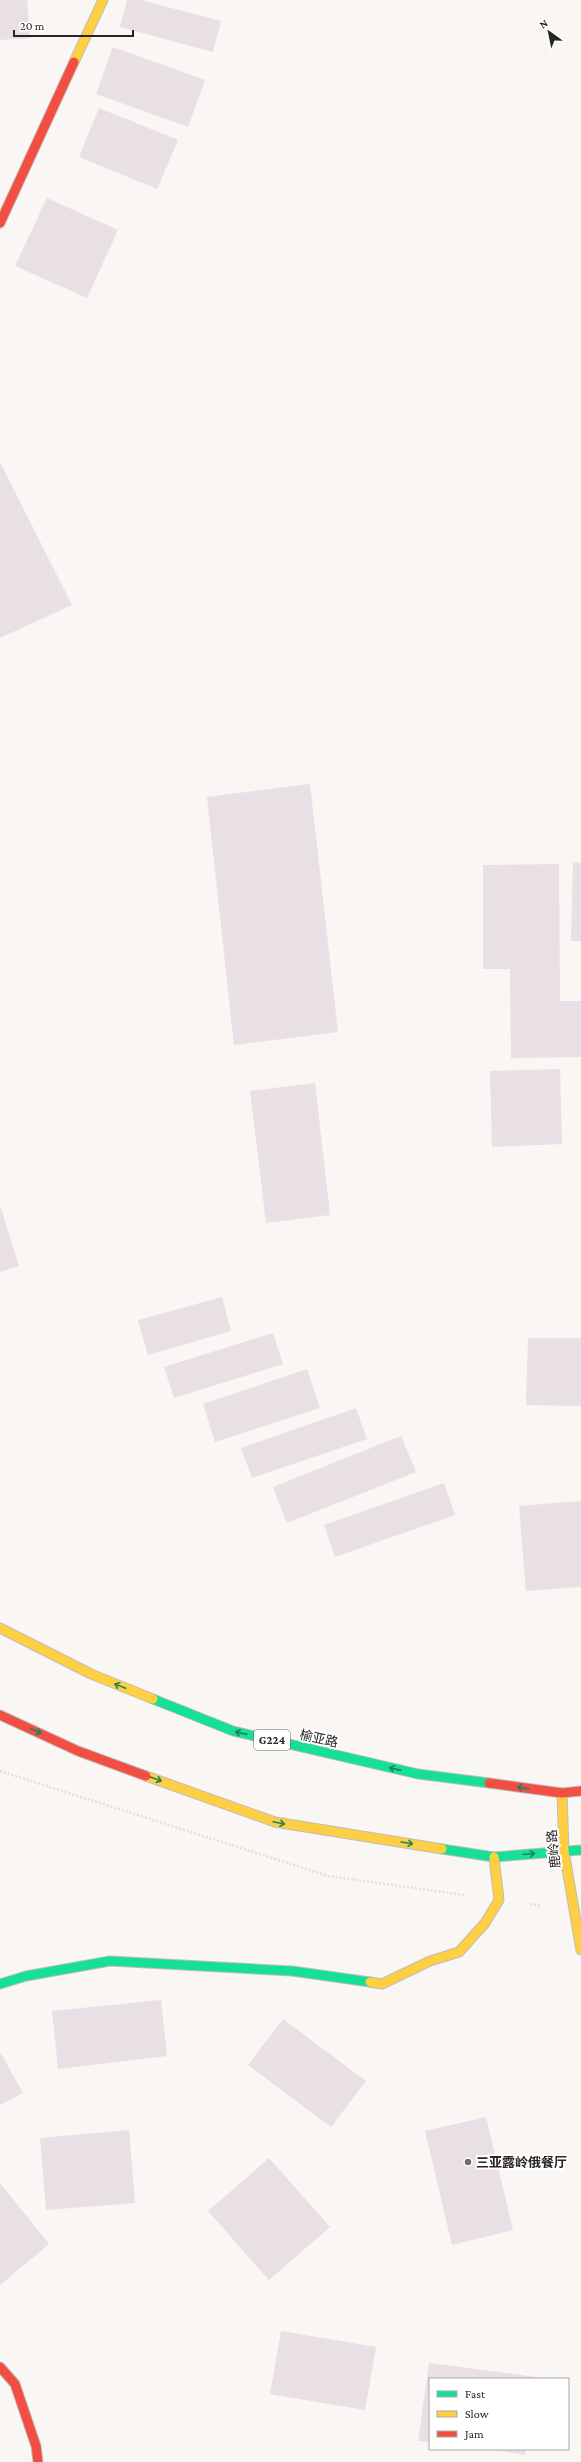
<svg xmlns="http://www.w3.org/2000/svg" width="581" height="2462" viewBox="0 0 581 2462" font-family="'Crimson Pro','Noto Sans SC',serif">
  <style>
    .building { fill: #e8e0e5 }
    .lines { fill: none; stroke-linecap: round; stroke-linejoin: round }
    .fast-casing { stroke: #bfbdbb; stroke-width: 11 }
    .slow-casing { stroke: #bfbdbb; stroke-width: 11 }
    .jam-casing { stroke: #bfbdbb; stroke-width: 11 }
    .path { stroke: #e0dede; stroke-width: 2.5; stroke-dasharray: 2 2; stroke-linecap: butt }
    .fast { stroke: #16e098; stroke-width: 9 }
    .slow { stroke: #ffcf43; stroke-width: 9 }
    .jam { stroke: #f24e42; stroke-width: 9 }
    .oneway { stroke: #1e825e }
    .poi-dot { fill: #706e6c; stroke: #fff; stroke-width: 1.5 }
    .labels { text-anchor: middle; stroke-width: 4; stroke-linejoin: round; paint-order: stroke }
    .shield { fill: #fff; stroke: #686665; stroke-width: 1 }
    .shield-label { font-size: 12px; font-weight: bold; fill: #272523 }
    .street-label { font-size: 13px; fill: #272523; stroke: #fff }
    .poi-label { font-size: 13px; font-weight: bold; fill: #272523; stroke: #fff; text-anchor: start }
  </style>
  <rect width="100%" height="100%" fill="#f9f6f3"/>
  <g class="building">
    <polygon points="0,0 27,0 30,38 0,40"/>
    <polygon points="127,0 141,0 221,21 213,52 120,27"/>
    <polygon points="113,47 205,80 188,127 96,94"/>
    <polygon points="99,108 178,140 157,189 79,157"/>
    <polygon points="47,198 118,230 87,298 15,266"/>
    <polygon points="0,462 72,605 0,638"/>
    <polygon points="310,784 338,1032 234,1045 207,797"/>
    <polygon points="573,862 581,863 581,941 571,941"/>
    <polygon points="559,864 560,1001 581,1001 581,1057 511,1058 510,969 483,969 483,865"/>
    <polygon points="560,1069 562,1144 492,1147 490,1071"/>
    <polygon points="315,1083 330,1215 266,1223 250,1091"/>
    <polygon points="0,1205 19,1266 0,1272"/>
    <polygon points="222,1297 231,1331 148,1355 138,1320"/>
    <polygon points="273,1333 283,1364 174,1398 164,1367"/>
    <polygon points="528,1338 581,1338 581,1406 526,1405"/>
    <polygon points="307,1369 320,1408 215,1442 203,1404"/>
    <polygon points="356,1408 367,1439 252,1478 241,1448"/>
    <polygon points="401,1436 416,1472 287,1523 273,1487"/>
    <polygon points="444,1483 455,1515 335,1557 324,1525"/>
    <polygon points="581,1501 581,1587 526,1591 519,1506"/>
    <polygon points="161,2000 167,2056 58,2069 52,2011"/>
    <polygon points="283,2019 366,2081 331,2127 248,2065"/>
    <polygon points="0,2052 23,2093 0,2105"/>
    <polygon points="486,2117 513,2230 452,2245 425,2131"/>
    <polygon points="129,2130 135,2203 46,2210 40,2138"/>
    <polygon points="269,2158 330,2227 269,2280 208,2211"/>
    <polygon points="0,2183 49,2244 0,2285"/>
    <polygon points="281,2331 376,2347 365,2410 270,2394"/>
    <polygon points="429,2363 536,2377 536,2379 430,2379 430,2442 418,2441"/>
    <polygon points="488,2449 526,2449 525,2455"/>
  </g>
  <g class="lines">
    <g class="fast-casing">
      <g id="fast">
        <polyline points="153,1699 233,1731 418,1774 489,1783"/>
        <polyline points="442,1849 494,1857 581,1850"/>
        <polyline points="0,1984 26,1976 110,1961 292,1971 370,1982"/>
      </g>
    </g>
    <g class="slow-casing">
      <g id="slow">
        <polyline points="74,62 103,0"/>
        <polyline points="0,1628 91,1674 153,1699"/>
        <polyline points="146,1776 275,1822 442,1849"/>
        <polyline points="562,1793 564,1851 581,1950"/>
        <polyline points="370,1982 382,1984 430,1961 459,1952 485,1923 499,1900 494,1857"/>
      </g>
    </g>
    <g class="jam-casing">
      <g id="jam">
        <polyline points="0,223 74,62"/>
        <polyline points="0,1715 78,1751 146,1776"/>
        <polyline points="489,1783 562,1793 581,1791"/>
        <polyline points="0,2367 15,2384 36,2446 38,2462"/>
      </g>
    </g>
    <g class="path">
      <polyline points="0,1771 328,1876 464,1895"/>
      <polyline points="530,1904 541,1906"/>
    </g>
    <use href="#fast" class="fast"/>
    <use href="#slow" class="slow"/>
    <use href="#jam" class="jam"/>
  </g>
  <defs><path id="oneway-shaft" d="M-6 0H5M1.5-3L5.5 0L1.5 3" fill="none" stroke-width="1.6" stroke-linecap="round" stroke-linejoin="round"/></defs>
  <g class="oneway">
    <use href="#oneway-shaft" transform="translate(120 1686) rotate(-158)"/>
    <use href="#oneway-shaft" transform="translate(36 1731) rotate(24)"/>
    <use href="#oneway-shaft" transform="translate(241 1733) rotate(-167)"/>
    <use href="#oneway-shaft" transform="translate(395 1769) rotate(-167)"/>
    <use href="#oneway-shaft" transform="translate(156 1779) rotate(20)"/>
    <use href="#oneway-shaft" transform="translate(523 1788) rotate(-172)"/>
    <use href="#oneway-shaft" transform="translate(279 1823) rotate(12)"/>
    <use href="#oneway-shaft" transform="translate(407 1843) rotate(9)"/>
    <use href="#oneway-shaft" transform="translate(529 1854) rotate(-5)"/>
  </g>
  <circle class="poi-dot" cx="468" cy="2162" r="4"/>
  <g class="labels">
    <rect class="shield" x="254" y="1730" width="36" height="20" rx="3"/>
    <g class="shield-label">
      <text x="272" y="1744">G224</text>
    </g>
    <g class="street-label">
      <text transform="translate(319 1738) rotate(13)" y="5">榆亚路</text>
      <text transform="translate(553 1849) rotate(-96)" y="5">鹿岭路</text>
    </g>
    <g class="poi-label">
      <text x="476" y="2167">三亚露岭俄餐厅</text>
    </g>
  </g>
  <rect x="429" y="2378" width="140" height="72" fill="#ffffff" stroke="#a9a8a7"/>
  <rect x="437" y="2391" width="20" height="6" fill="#16e098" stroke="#a9a8a7"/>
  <text x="465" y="2398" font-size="12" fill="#272523">Fast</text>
  <rect x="437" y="2411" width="20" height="6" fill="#ffcf43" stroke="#a9a8a7"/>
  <text x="465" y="2418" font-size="12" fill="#272523">Slow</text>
  <rect x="437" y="2431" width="20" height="6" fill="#f24e42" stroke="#a9a8a7"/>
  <text x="465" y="2438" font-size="12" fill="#272523">Jam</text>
  <g transform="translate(549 32) rotate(327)" stroke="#ffffff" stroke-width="3" paint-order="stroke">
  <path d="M0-3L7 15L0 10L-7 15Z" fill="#272523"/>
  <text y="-6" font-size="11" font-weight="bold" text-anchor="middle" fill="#272523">N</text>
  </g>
  <path d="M14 30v6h119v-6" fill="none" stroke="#272523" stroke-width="2"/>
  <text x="20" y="30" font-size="12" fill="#272523" stroke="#ffffff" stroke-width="3" paint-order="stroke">20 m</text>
</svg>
